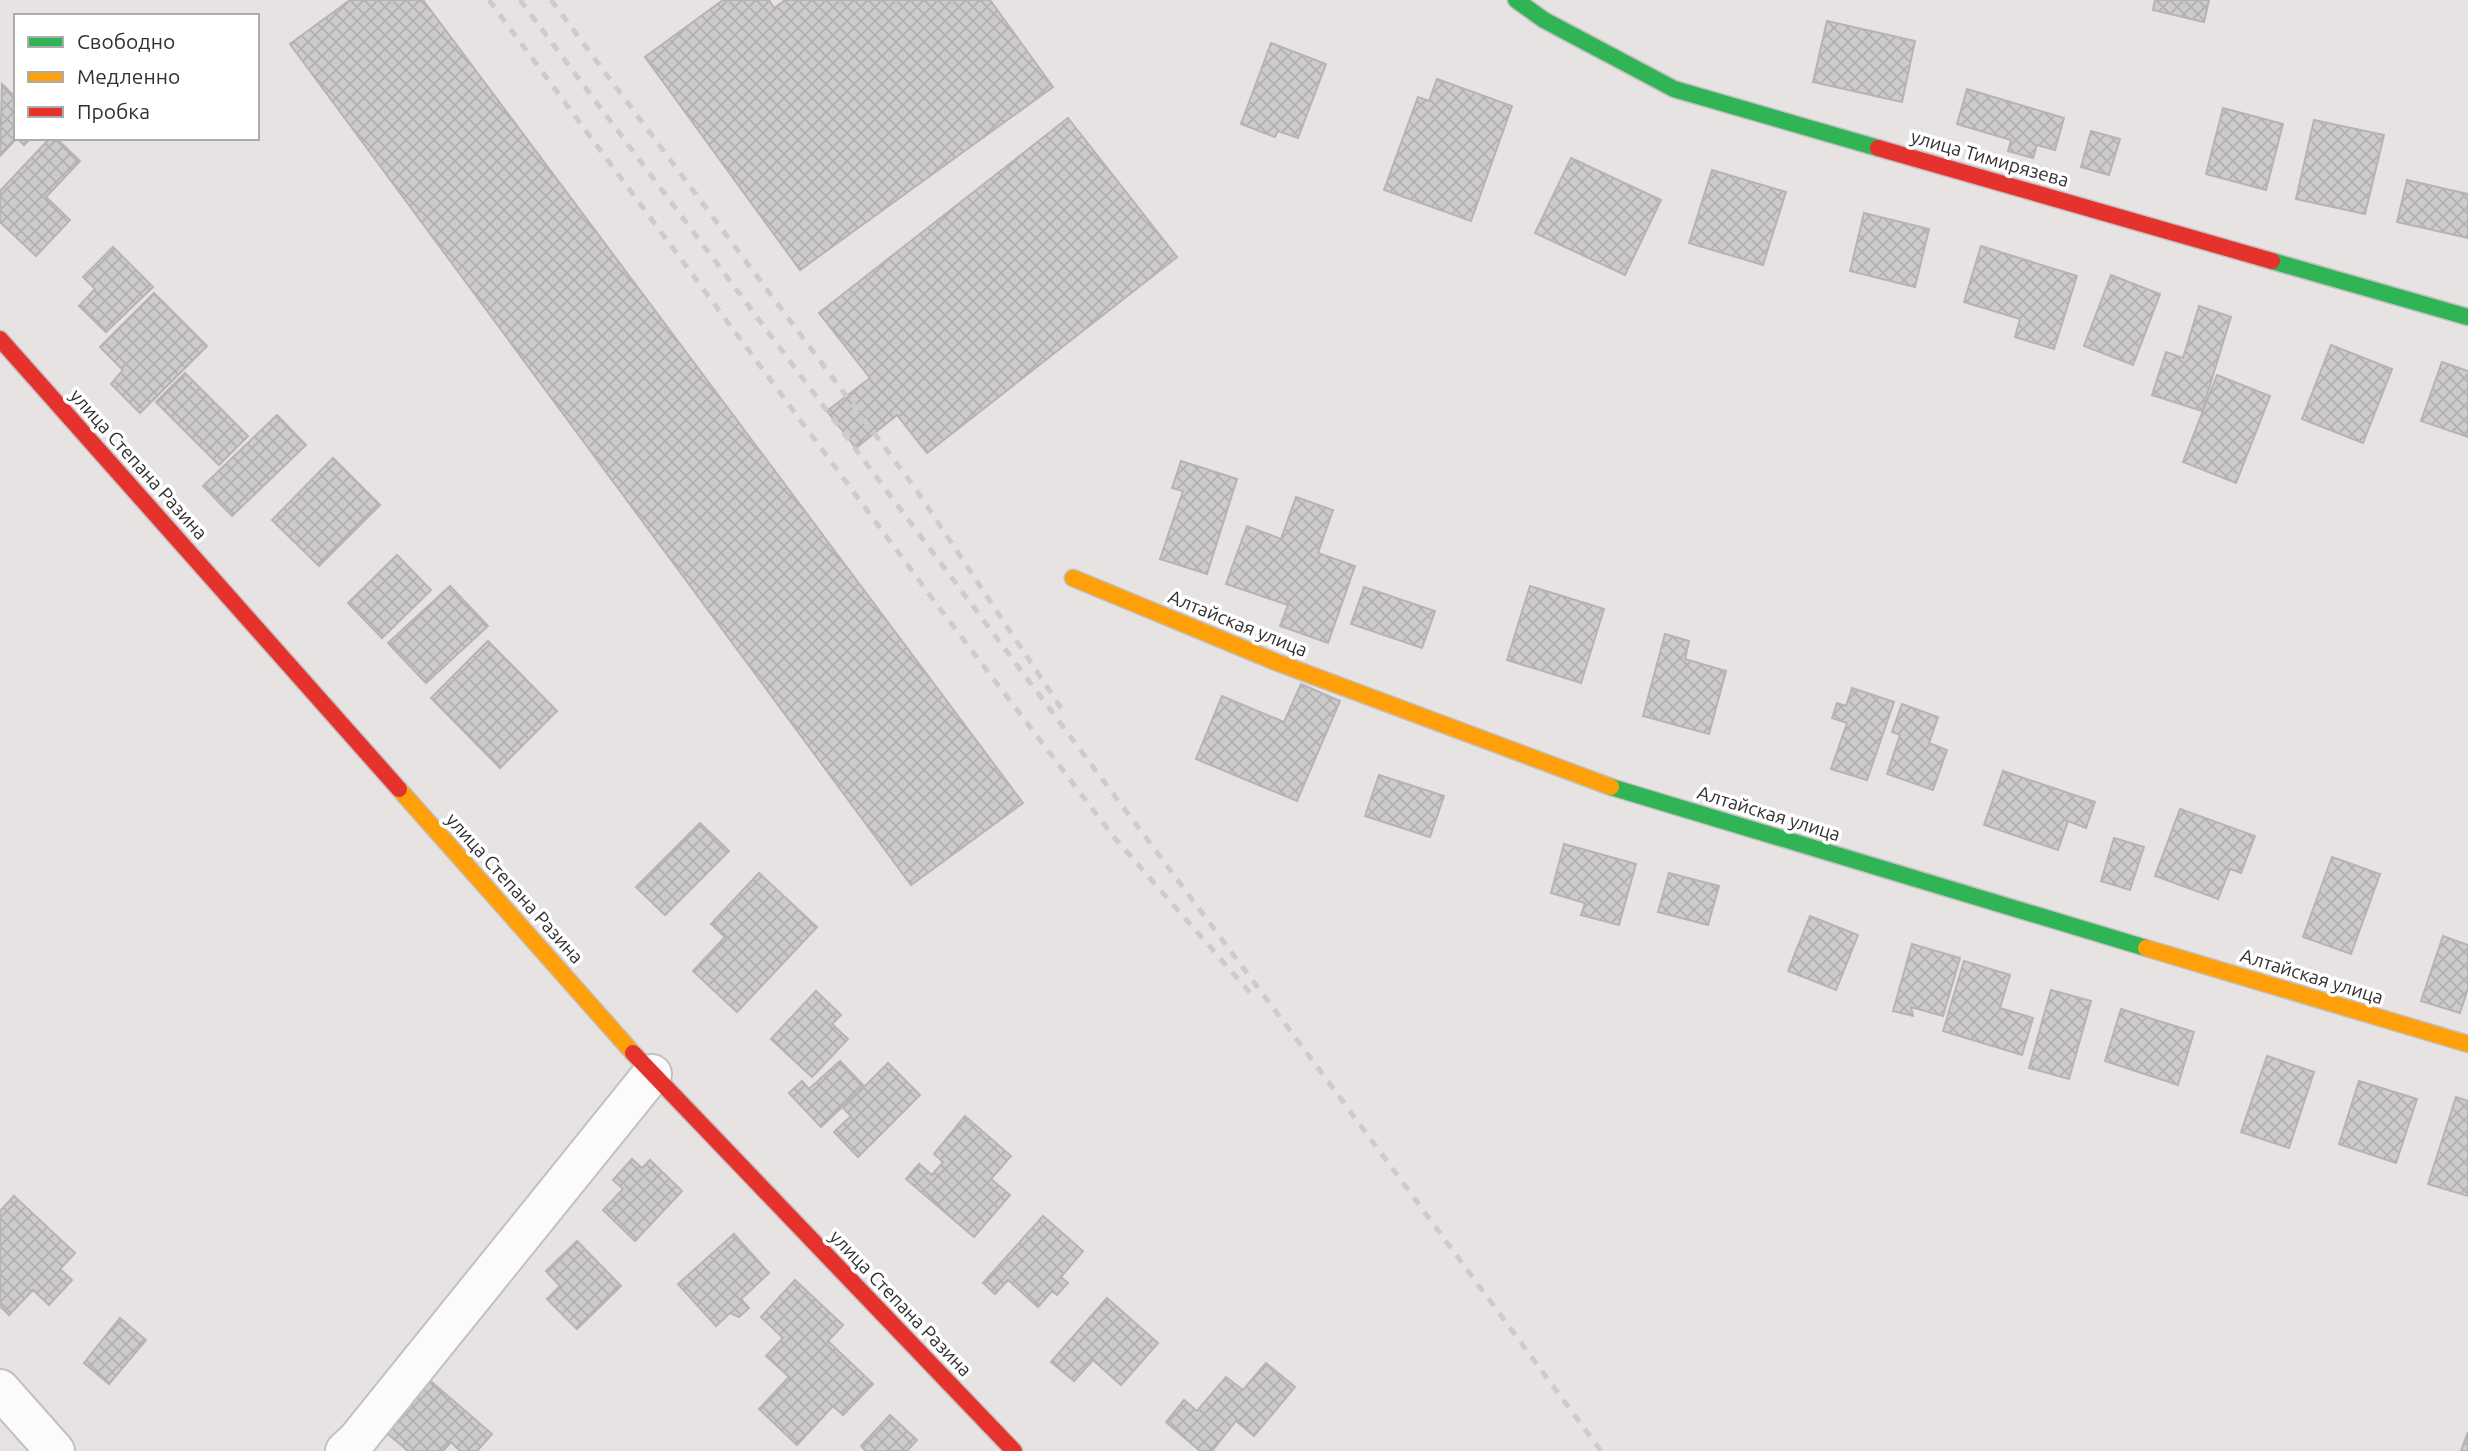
<svg xmlns="http://www.w3.org/2000/svg" width="2468" height="1451" viewBox="0 0 2468 1451" font-family="Ubuntu,sans-serif">
  <style>
    .building { fill: url(#building-cross-hatch); stroke: #b6b3b4; stroke-width: 2 }
    .lines { fill: none; stroke-linecap: round; stroke-linejoin: round }
    .street-casing { stroke: #c3c0c1; stroke-width: 42 }
    .fast-casing { stroke: #c3c0c1; stroke-width: 19 }
    .slow-casing { stroke: #c3c0c1; stroke-width: 19 }
    .jam-casing { stroke: #c3c0c1; stroke-width: 19 }
    .street { stroke: #fbfbfb; stroke-width: 38 }
    .fast { stroke: #30b455; stroke-width: 16 }
    .slow { stroke: #ff9f0a; stroke-width: 16 }
    .jam { stroke: #e5322d; stroke-width: 16 }
    .rail { stroke: #cdcbcb; stroke-width: 5; stroke-dasharray: 9 9; stroke-linecap: butt }
    .labels { text-anchor: middle; stroke-width: 7; stroke-linejoin: round; paint-order: stroke }
    .street-label { font-size: 19px; fill: #333031; stroke: #fff }
  </style>
  <defs>
    <pattern id="building-cross-hatch" width="8" height="8" patternUnits="userSpaceOnUse" patternTransform="scale(1.75)"><rect width="8" height="8" fill="#cecbcc"/><path d="M0 0l8 8M0 8l8-8" fill="none" stroke="#b1afb0"/></pattern>
  </defs>
  <rect width="100%" height="100%" fill="#e7e3e3"/>
  <g class="building">
    <polygon points="350,0 423,0 1023,803 911,885 290,44"/>
    <polygon points="723,0 769,0 774,8 785,0 990,0 1053,87 800,270 645,57"/>
    <polygon points="2155,0 2209,0 2204,22 2153,10"/>
    <polygon points="1827,21 1915,41 1902,102 1813,82"/>
    <polygon points="1271,43 1326,64 1298,138 1278,131 1275,137 1241,124"/>
    <polygon points="1437,79 1512,106 1471,221 1384,190 1418,97 1429,101"/>
    <polygon points="2,84 16,98 17,138 0,156"/>
    <polygon points="1967,89 2064,118 2055,150 2037,145 2033,158 2008,151 2011,140 1957,124"/>
    <polygon points="2223,108 2283,124 2266,190 2206,174"/>
    <polygon points="1068,118 1177,257 927,453 897,415 856,448 827,411 870,378 819,313"/>
    <polygon points="2314,120 2384,135 2365,214 2296,199"/>
    <polygon points="2091,131 2120,139 2109,175 2081,167"/>
    <polygon points="17,138 31,138 24,145"/>
    <polygon points="50,138 56,138 80,161 46,197 70,220 36,256 0,222 0,191"/>
    <polygon points="1571,158 1661,200 1625,275 1535,233"/>
    <polygon points="1712,170 1786,192 1763,265 1689,243"/>
    <polygon points="2407,180 2468,194 2468,238 2397,222"/>
    <polygon points="1864,213 1929,229 1915,287 1850,271"/>
    <polygon points="1981,246 2077,276 2054,349 2015,337 2020,319 1964,302"/>
    <polygon points="113,247 153,287 106,332 79,306 95,289 83,277"/>
    <polygon points="2111,275 2160,294 2133,365 2084,346"/>
    <polygon points="154,293 207,346 140,413 111,384 123,370 100,347"/>
    <polygon points="2199,306 2231,317 2202,411 2152,395 2166,352 2183,358"/>
    <polygon points="2331,345 2392,369 2363,443 2302,419"/>
    <polygon points="2442,362 2468,371 2468,437 2421,421"/>
    <polygon points="185,373 248,436 219,465 156,402"/>
    <polygon points="2217,375 2270,396 2236,483 2183,462"/>
    <polygon points="277,415 306,445 232,516 203,486"/>
    <polygon points="333,458 380,505 319,566 272,520"/>
    <polygon points="1181,461 1237,479 1207,574 1160,559 1183,491 1172,488"/>
    <polygon points="1296,497 1333,510 1318,553 1355,566 1328,643 1280,626 1288,605 1226,584 1247,526 1281,539"/>
    <polygon points="397,555 431,590 382,638 348,603"/>
    <polygon points="450,586 488,626 426,683 388,643"/>
    <polygon points="1530,586 1604,609 1581,683 1507,660"/>
    <polygon points="1364,587 1435,611 1422,648 1351,624"/>
    <polygon points="1665,634 1689,641 1685,659 1726,671 1709,734 1643,716"/>
    <polygon points="488,641 557,711 500,768 431,698"/>
    <polygon points="1301,684 1340,701 1297,801 1196,759 1222,696 1284,722"/>
    <polygon points="1852,688 1894,702 1867,780 1831,769 1847,723 1832,718 1837,703 1846,706"/>
    <polygon points="1902,704 1938,717 1929,743 1947,750 1933,790 1887,774 1900,735 1892,732"/>
    <polygon points="2003,771 2095,802 2086,828 2068,821 2058,850 1984,825"/>
    <polygon points="1379,775 1444,796 1430,837 1365,816"/>
    <polygon points="2180,809 2255,836 2241,873 2230,869 2218,899 2155,876"/>
    <polygon points="700,823 729,851 665,915 636,887"/>
    <polygon points="2114,838 2144,847 2130,890 2101,881"/>
    <polygon points="1564,844 1636,864 1619,925 1581,915 1585,903 1551,893"/>
    <polygon points="2332,857 2380,874 2351,954 2303,937"/>
    <polygon points="759,873 817,927 737,1012 693,971 725,937 711,924"/>
    <polygon points="1669,873 1719,886 1708,925 1658,912"/>
    <polygon points="1810,916 1858,935 1836,990 1788,971"/>
    <polygon points="2443,936 2468,945 2468,988 2460,1013 2421,1001"/>
    <polygon points="1912,944 1960,958 1943,1016 1911,1007 1913,1016 1893,1011"/>
    <polygon points="1964,961 2010,975 2000,1008 2033,1018 2022,1055 1943,1031"/>
    <polygon points="2051,990 2091,1001 2069,1079 2029,1068"/>
    <polygon points="816,991 841,1015 832,1024 848,1039 812,1077 771,1039"/>
    <polygon points="2121,1009 2194,1032 2178,1085 2105,1061"/>
    <polygon points="2267,1056 2314,1072 2289,1148 2241,1132"/>
    <polygon points="840,1061 864,1086 821,1127 789,1093 802,1081 809,1089"/>
    <polygon points="888,1063 920,1095 858,1157 834,1132 851,1116 843,1108"/>
    <polygon points="2359,1081 2417,1099 2396,1163 2339,1144"/>
    <polygon points="2456,1097 2468,1101 2468,1196 2428,1184"/>
    <polygon points="965,1116 1011,1156 991,1179 1010,1195 974,1237 906,1179 919,1164 932,1175 943,1162 934,1154"/>
    <polygon points="632,1159 642,1168 650,1160 682,1191 635,1241 603,1210 623,1189 613,1180"/>
    <polygon points="14,1196 75,1253 60,1269 72,1280 49,1305 33,1290 9,1315 0,1306 0,1211"/>
    <polygon points="1043,1216 1083,1251 1061,1277 1068,1283 1057,1295 1052,1291 1038,1307 1008,1280 995,1294 983,1283"/>
    <polygon points="734,1234 769,1273 741,1299 749,1308 739,1317 730,1313 716,1326 678,1284"/>
    <polygon points="577,1241 621,1286 577,1329 547,1299 560,1286 546,1271"/>
    <polygon points="795,1280 843,1325 828,1341 873,1384 843,1415 833,1406 797,1445 759,1409 789,1377 766,1356 783,1338 761,1317"/>
    <polygon points="1107,1298 1158,1343 1121,1385 1093,1360 1074,1381 1051,1362"/>
    <polygon points="120,1318 146,1340 109,1384 84,1363"/>
    <polygon points="1266,1363 1295,1387 1254,1436 1236,1421 1212,1451 1200,1451 1166,1422 1184,1400 1197,1411 1226,1377 1243,1390"/>
    <polygon points="427,1378 492,1434 477,1451 460,1451 451,1442 443,1451 408,1451 382,1429"/>
    <polygon points="890,1415 917,1440 907,1451 866,1451 861,1446"/>
    <polygon points="2468,1432 2468,1451 2461,1451"/>
  </g>
  <g class="lines">
    <g class="street-casing">
      <g id="street">
        <polyline points="0,1389 55,1451"/>
        <polyline points="345,1451 357,1440 652,1074"/>
      </g>
    </g>
    <g class="fast-casing">
      <g id="fast">
        <polyline points="1516,0 1544,20 1674,89 1878,148"/>
        <polyline points="2272,261 2468,317"/>
        <polyline points="1611,787 2146,948"/>
      </g>
    </g>
    <g class="slow-casing">
      <g id="slow">
        <polyline points="1073,578 1276,662 1611,787"/>
        <polyline points="399,789 633,1053"/>
        <polyline points="2146,948 2468,1044"/>
      </g>
    </g>
    <g class="jam-casing">
      <g id="jam">
        <polyline points="1878,148 2272,261"/>
        <polyline points="0,339 399,789"/>
        <polyline points="633,1053 1014,1451"/>
      </g>
    </g>
    <use href="#street" class="street"/>
    <use href="#fast" class="fast"/>
    <use href="#slow" class="slow"/>
    <use href="#jam" class="jam"/>
    <g class="rail">
      <polyline points="489,0 941,610 1113,836 1253,996"/>
      <polyline points="520,0 1327,1080 1601,1451"/>
      <polyline points="551,0 915,488 1061,708"/>
    </g>
  </g>
  <g class="labels">
    <g class="street-label">
      <text transform="translate(1990 158) rotate(16)" y="7">улица Тимирязева</text>
      <text transform="translate(139 464) rotate(48)" y="7">улица Степана Разина</text>
      <text transform="translate(1238 623) rotate(22)" y="7">Алтайская улица</text>
      <text transform="translate(1769 813) rotate(17)" y="7">Алтайская улица</text>
      <text transform="translate(515 888) rotate(48)" y="7">улица Степана Разина</text>
      <text transform="translate(2312 976) rotate(17)" y="7">Алтайская улица</text>
      <text transform="translate(901 1303) rotate(46)" y="7">улица Степана Разина</text>
    </g>
  </g>
  <rect x="14" y="14" width="245" height="126" fill="#ffffff" stroke="#adacad" stroke-width="2"/>
  <rect x="28" y="37" width="35" height="10" fill="#30b455" stroke="#adacad" stroke-width="2"/>
  <text x="77" y="49" font-size="21" fill="#333031">Свободно</text>
  <rect x="28" y="72" width="35" height="10" fill="#ff9f0a" stroke="#adacad" stroke-width="2"/>
  <text x="77" y="84" font-size="21" fill="#333031">Медленно</text>
  <rect x="28" y="107" width="35" height="10" fill="#e5322d" stroke="#adacad" stroke-width="2"/>
  <text x="77" y="119" font-size="21" fill="#333031">Пробка</text>
</svg>
